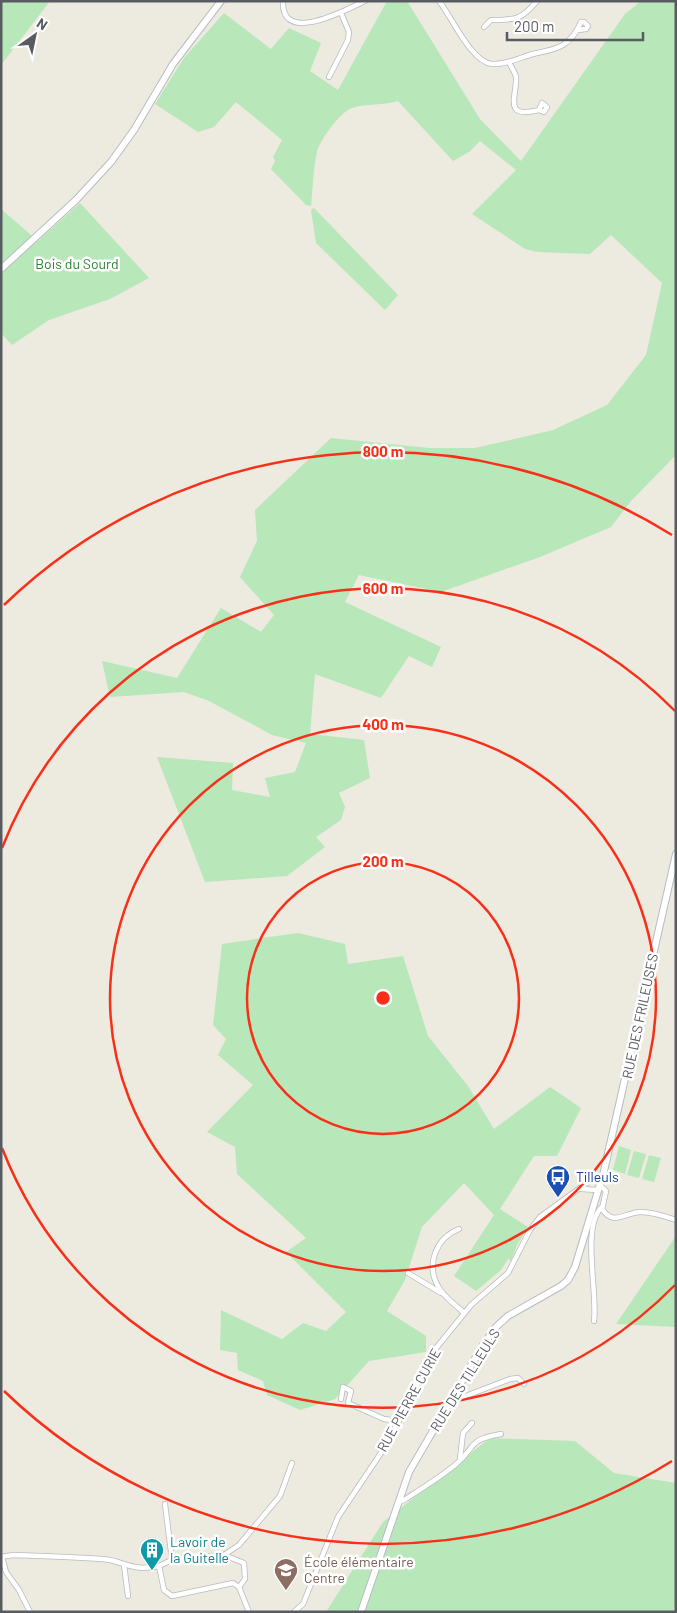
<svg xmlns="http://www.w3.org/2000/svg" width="677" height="1613" viewBox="0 0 677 1613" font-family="Barlow,sans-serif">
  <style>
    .green { fill: #b8e7b9 }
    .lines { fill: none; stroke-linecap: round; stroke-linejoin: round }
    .street-casing { stroke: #b7bac0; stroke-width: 6 }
    .secondary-casing { stroke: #b8bcc3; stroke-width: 8 }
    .street { stroke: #fff; stroke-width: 4.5 }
    .secondary { stroke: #fff; stroke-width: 6 }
    .ring { fill: none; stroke: #f83019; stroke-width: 2.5 }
    .labels { text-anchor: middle; stroke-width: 5; stroke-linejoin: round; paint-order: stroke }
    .park-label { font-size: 14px; fill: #2d8532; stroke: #fff }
    .street-label { font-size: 14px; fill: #585c62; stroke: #fff }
    .transit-label { font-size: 14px; fill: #164399; stroke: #fff; text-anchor: start }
    .culture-label { font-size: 14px; fill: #0d838f; stroke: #fff; text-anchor: start }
    .education-label { font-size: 14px; fill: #785e54; stroke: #fff; text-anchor: start }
    .centre { fill: #f83019; stroke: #fff; stroke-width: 2.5 }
    .ring-label { font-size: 15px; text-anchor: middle; font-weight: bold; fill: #f83019; stroke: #fff; stroke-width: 5; stroke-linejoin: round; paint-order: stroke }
  </style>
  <rect width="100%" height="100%" fill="#edeadf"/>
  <g class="green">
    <polygon points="1,1 50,1 1,65"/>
    <path d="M387 1H407L480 119 521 161 625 14 641 1H676V455L631 501 611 527 540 557 441 592 359 575 345 602 441 647 432 667 409 656 381 698 315 674 310 734 364 740 370 778 339 793 345 807 341 820 316 837 325 847 287 876 205 882 157 757 233 763 232 790 270 797 265 778 295 772 306 743 272 735 209 701 184 692 110 697 102 661 177 678 221 608 261 632 274 615 240 577 257 541 255 510 331 438 429 448H475L553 430 607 405 646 355 662 283 611 235 590 254 537 252 525 249 472 214 516 170 480 141 469 152 453 161 398 101C383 106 367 103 352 108 340 112 320 140 317 152 313 169 313 188 311 206L306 205 271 169 275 161 273 157 282 140 236 102 214 127 198 132 155 104 184 58 224 13 271 49 289 28 321 43 310 71 338 90Z"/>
    <polygon points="80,203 149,278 110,299 49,320 12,345 1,333 1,209 38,241"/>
    <polygon points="314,208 398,295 385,310 316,243 311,210"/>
    <polygon points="298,933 345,944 348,964 403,956 428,1036 468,1086 494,1129 550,1087 581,1108 557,1156 534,1156 500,1209 528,1227 517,1245 511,1261 508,1259 501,1270 476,1291 454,1276 494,1215 464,1183 422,1227 405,1280 387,1311 426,1336 426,1352 369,1361 335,1399 300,1410 267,1395 263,1381 238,1370 237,1353 220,1350 221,1310 282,1339 303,1323 326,1331 346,1312 286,1252 306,1238 237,1174 235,1147 207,1132 253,1085 218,1055 226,1039 213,1025 222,944"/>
    <polygon points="619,1146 631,1150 625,1174 613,1170"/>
    <polygon points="634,1151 646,1154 639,1178 627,1175"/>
    <polygon points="649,1155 661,1158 654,1182 642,1179"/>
    <polygon points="676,1236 676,1327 616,1324"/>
    <polygon points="490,1438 575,1441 614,1473 676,1483 676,1612 326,1612 383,1522"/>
  </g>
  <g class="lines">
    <g class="street-casing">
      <g id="street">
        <path d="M283 1C281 46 347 9 365 1"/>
        <path d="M439 1C452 17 471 62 492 64 508 65 522 56 537 53 559 49 571 45 581 22H584L588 26 586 29 578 30"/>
        <path d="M484 27 491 20C516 20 521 20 537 1"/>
        <path d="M509 62C511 67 515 72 516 77 517 97 502 119 539 110L544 112 547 107 542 103 539 110"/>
        <polyline points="329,77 348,40 349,32 341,13"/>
        <path d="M600 1185 606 1191 602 1209C614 1227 625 1212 641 1212 653 1212 664 1216 676 1220"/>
        <polyline points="581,1189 598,1190"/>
        <path d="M459 1229C436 1238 425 1265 439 1288 445 1298 456 1305 464 1313"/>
        <polyline points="408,1273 441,1293"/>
        <path d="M594 1321C598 1294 581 1226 602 1207"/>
        <polyline points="454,1396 463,1397 510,1379 518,1378 524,1384"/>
        <polyline points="341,1399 343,1387 351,1391 348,1403 384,1419 399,1421"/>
        <polyline points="460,1459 463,1433 472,1423"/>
        <path d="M398 1502 404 1500C421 1489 439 1478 455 1465 477 1447 466 1440 501 1434"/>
        <polyline points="165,1504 172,1560"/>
        <polyline points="224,1555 244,1563 245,1579 239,1587"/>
        <path d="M1 1557 13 1555C43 1556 73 1557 102 1559 126 1561 131 1572 159 1566L164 1590 172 1596 233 1583 239 1587"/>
        <polyline points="2,1557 6,1572 19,1590 30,1612"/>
        <polyline points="124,1565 128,1596"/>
        <polyline points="159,1566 174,1559 224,1555 239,1545 280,1496 292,1463"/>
        <polyline points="239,1587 249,1612"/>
        <polyline points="294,1612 303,1604 338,1517 385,1447 437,1347 471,1305 508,1273 530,1230 540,1217 591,1180 602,1178"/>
      </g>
    </g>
    <g class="secondary-casing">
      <g id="secondary">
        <polyline points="1,269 76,200 111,162 134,130 173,64 221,1"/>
        <polyline points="361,1612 409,1472 483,1345 496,1327 508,1316 561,1286 568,1280 575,1267 604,1171 676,854"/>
      </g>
    </g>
    <use href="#street" class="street"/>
    <use href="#secondary" class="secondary"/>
  </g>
  <g class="ring">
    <circle cx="383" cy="998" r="136"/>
    <circle cx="383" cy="998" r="273"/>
    <path d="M675 1285A409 409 0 0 1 2 1148M2 848A409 409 0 0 1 675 711"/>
    <path d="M672 1461A546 546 0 0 1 4 1391M4 605A546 546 0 0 1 672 535"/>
  </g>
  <defs>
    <g id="bus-pin" transform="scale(1.25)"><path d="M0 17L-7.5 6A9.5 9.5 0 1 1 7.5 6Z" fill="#1a4fb4" stroke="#fff"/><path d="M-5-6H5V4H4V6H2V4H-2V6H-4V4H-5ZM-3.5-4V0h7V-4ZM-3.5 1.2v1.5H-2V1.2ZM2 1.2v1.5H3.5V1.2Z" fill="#fff"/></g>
    <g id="building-pin" transform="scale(1.25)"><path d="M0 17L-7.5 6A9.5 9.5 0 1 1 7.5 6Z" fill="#0f9aa8" stroke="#fff"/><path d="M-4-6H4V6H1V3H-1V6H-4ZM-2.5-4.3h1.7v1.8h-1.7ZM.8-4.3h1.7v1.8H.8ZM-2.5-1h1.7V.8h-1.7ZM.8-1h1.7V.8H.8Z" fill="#fff"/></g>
    <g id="school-pin" transform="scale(1.25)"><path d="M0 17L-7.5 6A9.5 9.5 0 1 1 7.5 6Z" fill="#8d6e63" stroke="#fff"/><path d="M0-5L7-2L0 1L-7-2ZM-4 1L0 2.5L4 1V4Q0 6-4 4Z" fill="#fff"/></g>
  </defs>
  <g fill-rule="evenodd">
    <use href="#bus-pin" x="558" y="1177"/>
    <use href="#building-pin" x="152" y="1550"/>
    <use href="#school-pin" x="286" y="1570"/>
  </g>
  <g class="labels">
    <g class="park-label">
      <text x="77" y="269">Bois du Sourd</text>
    </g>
    <g class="street-label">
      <text transform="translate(640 1016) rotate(-78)" y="5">RUE DES FRILEUSES</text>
      <text transform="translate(465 1380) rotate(-58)" y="5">RUE DES TILLEULS</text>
      <text transform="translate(409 1400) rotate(-61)" y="5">RUE PIERRE CURIE</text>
    </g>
    <g class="transit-label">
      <text x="576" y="1182">Tilleuls</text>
    </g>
    <g class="culture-label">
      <text x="170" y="1547">Lavoir de<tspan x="170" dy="16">la Guitelle</tspan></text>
    </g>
    <g class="education-label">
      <text x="304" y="1567">École élémentaire<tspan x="304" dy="16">Centre</tspan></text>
    </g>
  </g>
  <circle cx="383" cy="998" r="8" class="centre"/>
  <g class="ring-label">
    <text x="383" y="457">800 m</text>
    <text x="383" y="594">600 m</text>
    <text x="383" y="730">400 m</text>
    <text x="383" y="867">200 m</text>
  </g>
  <rect width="677" height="1613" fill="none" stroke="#585c62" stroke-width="5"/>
  <g transform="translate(35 35) rotate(33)" stroke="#ffffff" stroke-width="4" paint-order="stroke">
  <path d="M0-4L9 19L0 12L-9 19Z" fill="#585c62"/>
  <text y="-8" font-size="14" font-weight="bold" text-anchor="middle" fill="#585c62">N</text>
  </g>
  <path d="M507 32v8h136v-8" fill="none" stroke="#585c62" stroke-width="2.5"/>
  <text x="514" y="32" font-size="15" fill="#585c62" stroke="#ffffff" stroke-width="4" paint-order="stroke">200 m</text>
</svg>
